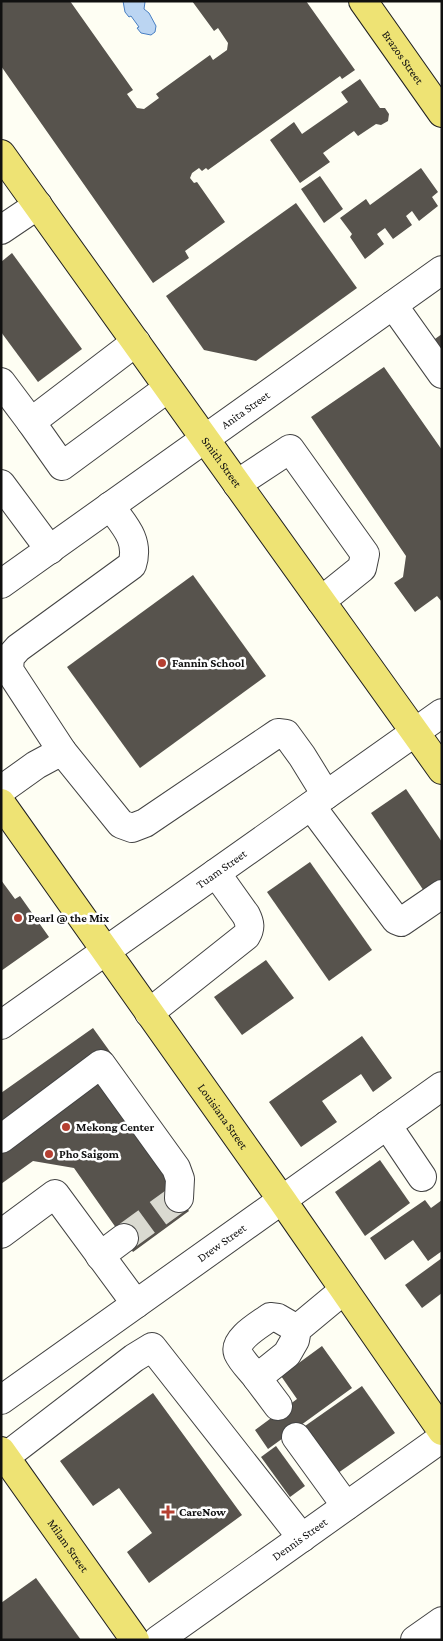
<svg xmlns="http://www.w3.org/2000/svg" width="443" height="1641" viewBox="0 0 443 1641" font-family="'Crimson Pro',serif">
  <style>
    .water { fill: #bbd5f2; stroke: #487fc3 }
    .building { fill: #57534d }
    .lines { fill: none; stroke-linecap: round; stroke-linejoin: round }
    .minor-tunnel { stroke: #dadad1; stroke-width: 28; stroke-dasharray: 28 14; stroke-linecap: butt }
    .minor-casing { stroke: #434343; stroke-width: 30 }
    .major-casing { stroke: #212121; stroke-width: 30 }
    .minor { stroke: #fff; stroke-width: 28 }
    .major { stroke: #eee374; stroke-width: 28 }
    .poi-dot { fill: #b54032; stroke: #fff; stroke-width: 2 }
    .labels { text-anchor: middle; stroke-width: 5; stroke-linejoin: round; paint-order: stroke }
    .street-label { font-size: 12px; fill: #101010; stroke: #fff }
    .poi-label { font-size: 12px; font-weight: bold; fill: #101010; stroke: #fff; text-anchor: start }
  </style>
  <rect width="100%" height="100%" fill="#fefef3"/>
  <polygon class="water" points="123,1 144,1 145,2 144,9 149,13 156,26 155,32 151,35 141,33 137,28 139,27 131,16 129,17 125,12"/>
  <g class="building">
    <polygon points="1,1 70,1 133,90 127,94 137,108 144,109 159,98 156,94 210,55 213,60 227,50 228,43 218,28 214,31 192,1 306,1 355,70 342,79 340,76 208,170 206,168 202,171 199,168 192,173 190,178 194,183 197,182 225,222 185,251 189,258 153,283 1,66"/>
    <polygon points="360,79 380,108 385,108 389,114 388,121 381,125 376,124 358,136 354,131 323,153 330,162 300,183 270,140 294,122 302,134 348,102 341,92"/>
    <polygon points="421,168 438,192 432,197 438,206 419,221 412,211 406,216 412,225 393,239 385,228 377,234 384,244 365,259 350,237 352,234 340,218 366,199 370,205"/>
    <polygon points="320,176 343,209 324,223 301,189"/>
    <polygon points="296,203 357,288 256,361 204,350 166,296"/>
    <polygon points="12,253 82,349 38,382 1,332 1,262"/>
    <polygon points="442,334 442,355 432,341"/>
    <polygon points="384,367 442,450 442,602 437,596 415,612 394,583 403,577 406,556 311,417"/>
    <polygon points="193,575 266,676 140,768 67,667"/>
    <polygon points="406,789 442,842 442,879 424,891 371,813"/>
    <polygon points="310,862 372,950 329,981 267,892"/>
    <polygon points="1,880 15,899 20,896 49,937 1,971"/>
    <polygon points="266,960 294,998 242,1035 214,997"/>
    <polygon points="93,1028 126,1074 104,1090 189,1211 133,1252 74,1168 33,1161 1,1184 1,1093"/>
    <polygon points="362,1036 392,1078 373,1092 361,1074 322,1101 337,1122 301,1147 269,1102"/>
    <polygon points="380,1160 410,1203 365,1236 335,1192"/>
    <polygon points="425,1200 431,1208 442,1200 442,1251 428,1261 413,1240 385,1260 370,1238"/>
    <polygon points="442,1258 442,1293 422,1308 405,1285"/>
    <polygon points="322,1346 352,1388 268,1449 255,1430 297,1399 281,1376"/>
    <polygon points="362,1386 395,1433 338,1473 305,1426"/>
    <polygon points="153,1393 242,1515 149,1583 127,1552 152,1533 119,1488 93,1506 60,1461"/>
    <polygon points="276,1446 305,1486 290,1497 261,1457"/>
    <polygon points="36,1578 81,1640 1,1640 1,1603"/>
  </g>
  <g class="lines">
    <polyline class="minor-tunnel" points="124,1238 179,1198"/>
    <g class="minor-casing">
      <g id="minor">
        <polyline points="1,230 38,205"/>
        <polyline points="393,305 442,374"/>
        <polyline points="136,342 31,422 62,466 168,388"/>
        <polyline points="1,382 31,422"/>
        <polyline points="1,484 50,550"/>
        <polyline points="237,484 290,449 365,554 362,568 321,601"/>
        <path id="s1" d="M1 584 442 270"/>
        <path d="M62 751 9 670 10 657 18 648 132 565C140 540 124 525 110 506"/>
        <polyline points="1,790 36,765 62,751 121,824 132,828 145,823 278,733 286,734 302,756 326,795"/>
        <polyline points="311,806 396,920 401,922 442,894"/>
        <path d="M149 1013 246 936C251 928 250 923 246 915L216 873"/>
        <path id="s2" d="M1 1025 442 713"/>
        <polyline points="387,1125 422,1177"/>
        <polyline points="1,1139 101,1064 176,1168 180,1179 179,1198"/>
        <polyline points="1,1234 55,1194 136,1304"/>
        <polyline points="100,1256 124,1238"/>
        <path d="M257 1378C251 1370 242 1362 238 1353 233 1339 261 1324 270 1317L278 1318 297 1329"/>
        <path id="s3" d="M1 1400 442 1086"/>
        <polyline points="278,1406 257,1378 287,1354 295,1340 297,1329 344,1290"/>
        <polyline points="296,1437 346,1506"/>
        <polyline points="5,1457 134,1358 152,1347 302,1538"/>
        <path id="s4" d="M158 1640 442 1438"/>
        <polyline points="415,1640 442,1621"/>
      </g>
    </g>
    <g class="major-casing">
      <g id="major">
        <path id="s5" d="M363 1 442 113"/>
        <path id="s6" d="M1 154 442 770"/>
        <path id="s7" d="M1 803 282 1200 442 1431"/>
        <path id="s8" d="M1 1451 135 1640"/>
      </g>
    </g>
    <use href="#minor" class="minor"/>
    <use href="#major" class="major"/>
  </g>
  <g class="poi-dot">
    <circle cx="162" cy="663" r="5"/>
    <circle cx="18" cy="918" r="5"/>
    <circle cx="66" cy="1127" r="5"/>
    <circle cx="49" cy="1154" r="5"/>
    <path d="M165.5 1504.5h5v5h5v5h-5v5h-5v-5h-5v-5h5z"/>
  </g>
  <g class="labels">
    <g class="street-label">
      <text dy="4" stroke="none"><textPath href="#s5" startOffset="69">Brazos Street</textPath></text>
      <text dy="4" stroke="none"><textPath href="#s1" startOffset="300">Anita Street</textPath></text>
      <text dy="4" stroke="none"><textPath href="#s6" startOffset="379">Smith Street</textPath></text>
      <text dy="4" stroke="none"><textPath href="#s2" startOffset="270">Tuam Street</textPath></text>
      <text dy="4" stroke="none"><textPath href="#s7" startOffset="384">Louisiana Street</textPath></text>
      <text dy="4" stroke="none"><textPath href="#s3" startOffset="271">Drew Street</textPath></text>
      <text dy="4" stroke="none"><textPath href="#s4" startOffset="174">Dennis Street</textPath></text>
      <text dy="4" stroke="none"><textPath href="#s8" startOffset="116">Milam Street</textPath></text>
    </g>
    <g class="poi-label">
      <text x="172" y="667">Fannin School</text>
      <text x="28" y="922">Pearl @ the Mix</text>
      <text x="76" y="1131">Mekong Center</text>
      <text x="59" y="1158">Pho Saigom</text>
      <text x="179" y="1516">CareNow</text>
    </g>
  </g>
  <rect width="443" height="1641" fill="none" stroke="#101010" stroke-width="5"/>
</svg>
